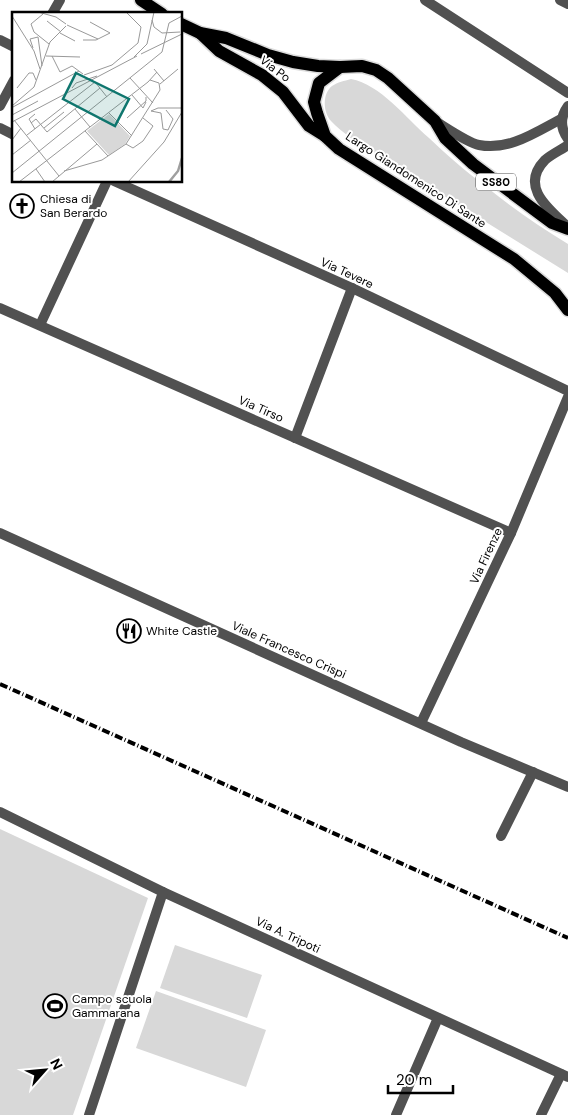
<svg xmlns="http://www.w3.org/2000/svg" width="568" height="1115" viewBox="0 0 568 1115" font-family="'DM Sans',sans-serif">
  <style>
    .green { fill: #d8d8d8 }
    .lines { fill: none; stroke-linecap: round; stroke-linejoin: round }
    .primary-casing { stroke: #dbdbdb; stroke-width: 15 }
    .service { stroke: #515151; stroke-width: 10 }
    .minor { stroke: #515151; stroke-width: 10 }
    .tertiary { stroke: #515151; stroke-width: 10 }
    .primary { stroke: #000; stroke-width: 12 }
    .rail { stroke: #000; stroke-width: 4; stroke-dasharray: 8 2.5 1 2.5; stroke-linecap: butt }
    .labels { text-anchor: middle; stroke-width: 4; stroke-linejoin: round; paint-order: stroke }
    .shield { fill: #fff; stroke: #4c4c4c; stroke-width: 1 }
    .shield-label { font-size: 11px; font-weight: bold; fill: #000 }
    .street-label { font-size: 12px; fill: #000; stroke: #fff }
    .poi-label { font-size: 12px; fill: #000; stroke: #fff; text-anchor: start }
    .inset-river { fill: none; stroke: #9f9f9f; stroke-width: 2.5 }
    .inset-road { fill: none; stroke: #999; stroke-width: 1 }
    .view { fill: #0f766e; fill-opacity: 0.15; stroke: #0f766e; stroke-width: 2.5 }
    .inset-edge { fill: none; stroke: #000; stroke-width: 2.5 }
  </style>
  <rect width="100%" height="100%" fill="#fff"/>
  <g class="green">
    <path d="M351 79C380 84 407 119 429 138 446 154 465 171 484 185 511 207 538 226 568 244V273L349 137C344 132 336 127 331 121 323 112 322 94 332 86 338 82 344 81 351 79Z"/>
    <polygon points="0,829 148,898 73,1115 0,1115"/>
    <polygon points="175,945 262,975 247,1018 160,988"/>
    <polygon points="156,991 266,1030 246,1087 136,1048"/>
  </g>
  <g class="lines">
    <g class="primary-casing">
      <g id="primary">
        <polyline points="141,0 162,14"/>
        <polyline points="181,24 200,33 226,38 268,55 293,62 318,66 340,67"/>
        <polyline points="200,33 219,51 262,75 283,92 309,126 325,136"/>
        <polyline points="568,229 552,223 473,164 445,138 435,121 388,78 376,70 362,66 340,67 319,83 314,102 317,113 325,136 339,149 514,259 555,293 568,310"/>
      </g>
    </g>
    <g class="service">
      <polyline points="425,0 568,93"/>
      <polyline points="0,40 14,47"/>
      <polyline points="501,836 533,772"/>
      <polyline points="396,1115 438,1018"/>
      <polyline points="541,1115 561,1074"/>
    </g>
    <g class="minor">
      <polyline points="560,0 568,4"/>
      <polyline points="52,14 60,0"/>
      <polyline points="0,106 14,80"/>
      <path d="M568 106C560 117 560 128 568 139"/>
      <path d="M435 121C445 127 468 143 479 145 509 151 536 132 561 119"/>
      <polyline points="0,128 14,135"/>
      <path d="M568 145C561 150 552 154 545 160 519 187 549 209 568 227"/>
      <polyline points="114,181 352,288 568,391"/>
      <polyline points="0,308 511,533"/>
      <polyline points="40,325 107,181"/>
      <polyline points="295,438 352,288"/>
      <polyline points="421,723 511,533 568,397"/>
      <polyline points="0,812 163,892 568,1077"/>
      <polyline points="89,1115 163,892"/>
    </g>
    <polyline class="tertiary" points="0,533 461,742 568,787"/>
    <use href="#primary" class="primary"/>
    <polyline class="rail" points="0,684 568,938"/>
  </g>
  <defs>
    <g id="church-ring" transform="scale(1.25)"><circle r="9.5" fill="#fff" stroke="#000" stroke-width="1.5"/><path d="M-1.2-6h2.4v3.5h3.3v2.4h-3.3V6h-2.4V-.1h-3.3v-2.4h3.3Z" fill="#000"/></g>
    <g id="restaurant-ring" transform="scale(1.25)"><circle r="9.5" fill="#fff" stroke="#000" stroke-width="1.5"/><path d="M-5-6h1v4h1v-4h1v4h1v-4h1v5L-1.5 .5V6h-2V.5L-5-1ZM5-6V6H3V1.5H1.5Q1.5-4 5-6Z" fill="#000"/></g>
    <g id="stadium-ring" transform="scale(1.25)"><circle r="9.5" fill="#fff" stroke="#000" stroke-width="1.5"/><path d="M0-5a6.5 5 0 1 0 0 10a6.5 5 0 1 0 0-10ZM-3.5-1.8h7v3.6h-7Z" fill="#000"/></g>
  </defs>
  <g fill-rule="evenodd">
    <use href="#church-ring" x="22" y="206"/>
    <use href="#restaurant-ring" x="129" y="631"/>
    <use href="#stadium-ring" x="55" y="1006"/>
  </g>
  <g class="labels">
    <rect class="shield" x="476" y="173.5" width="40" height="17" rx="4"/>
    <g class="shield-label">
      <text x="496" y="186">SS80</text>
    </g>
    <g class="street-label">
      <text transform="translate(275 69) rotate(37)" y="4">Via Po</text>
      <text transform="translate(416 180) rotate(33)" y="4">Largo Giandomenico Di Sante</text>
      <text transform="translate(347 273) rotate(25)" y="4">Via Tevere</text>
      <text transform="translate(261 409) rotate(24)" y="4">Via Tirso</text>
      <text transform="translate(486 556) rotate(-65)" y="4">Via Firenze</text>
      <text transform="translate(289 650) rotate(24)" y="4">Viale Francesco Crispi</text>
      <text transform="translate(288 935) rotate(25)" y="4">Via A. Tripoti</text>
    </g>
    <g class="poi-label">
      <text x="40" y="203">Chiesa di<tspan x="40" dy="14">San Berardo</tspan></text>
      <text x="146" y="635">White Castle</text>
      <text x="72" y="1003">Campo scuola<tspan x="72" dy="14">Gammarana</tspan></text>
    </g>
  </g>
  <g transform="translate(12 12)">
    <rect width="170" height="170" fill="#fff"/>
    <path d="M97 102 118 124 113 132 97 143 75 119Z" fill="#d8d8d8"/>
    <path class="inset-river" d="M157 170 166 159 170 146"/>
    <path class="inset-road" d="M26 0 44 5 54 12M31 2 19 12 22 20 37 32M0 4 22 39 28 57M140 8 142 15 150 21 168 20M35 9 49 20M55 13 86 27M48 21 63 29M71 28H84L98 21 78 10M21 36 18 27 26 25 30 54M129 42 170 22M34 44 68 45M40 44 48 60 60 54 71 62M122 45 135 32 142 0M142 57 152 69M72 63 100 53 126 31 129 15 114 0M118 66 141 91M83 70 95 85M148 72 166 57M5 76 17 61H21L24 68M60 76 64 71 85 64M120 83 131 96 134 90M0 94 22 75 38 30 54 14M1 95 67 59M63 97 78 115M139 99 149 101 151 117 156 118 161 107 154 98M139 99 146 96H170M97 101 120 124M0 103 26 89M115 106 134 89V85M2 108 47 164M0 110 125 44M19 111 24 107 35 120 88 76M32 116 52 100M23 117 17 107 23 102M73 119 96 144M15 123 83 70M0 128 9 116M114 132 121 136 131 129 141 114 131 106M0 143 19 128M24 157 33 170M52 159 90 148 114 132 148 78 147 71 138 68M0 161 150 40 157 11 170 4M7 170 136 70 145 60M40 170 85 132M116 170 152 130 170 100"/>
    <path class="view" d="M64 61 117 87 103 114 51 87Z"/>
    <rect width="170" height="170" class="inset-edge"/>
  </g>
  <g transform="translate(45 1070) rotate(63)" stroke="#ffffff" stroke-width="4" paint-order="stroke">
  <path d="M0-4L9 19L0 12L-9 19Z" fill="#000000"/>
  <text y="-8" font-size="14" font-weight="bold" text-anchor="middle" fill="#000000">N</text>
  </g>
  <path d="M388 1085v8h65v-8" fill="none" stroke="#000000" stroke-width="2.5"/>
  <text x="396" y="1085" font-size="15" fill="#000000" stroke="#ffffff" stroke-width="4" paint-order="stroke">20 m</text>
</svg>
